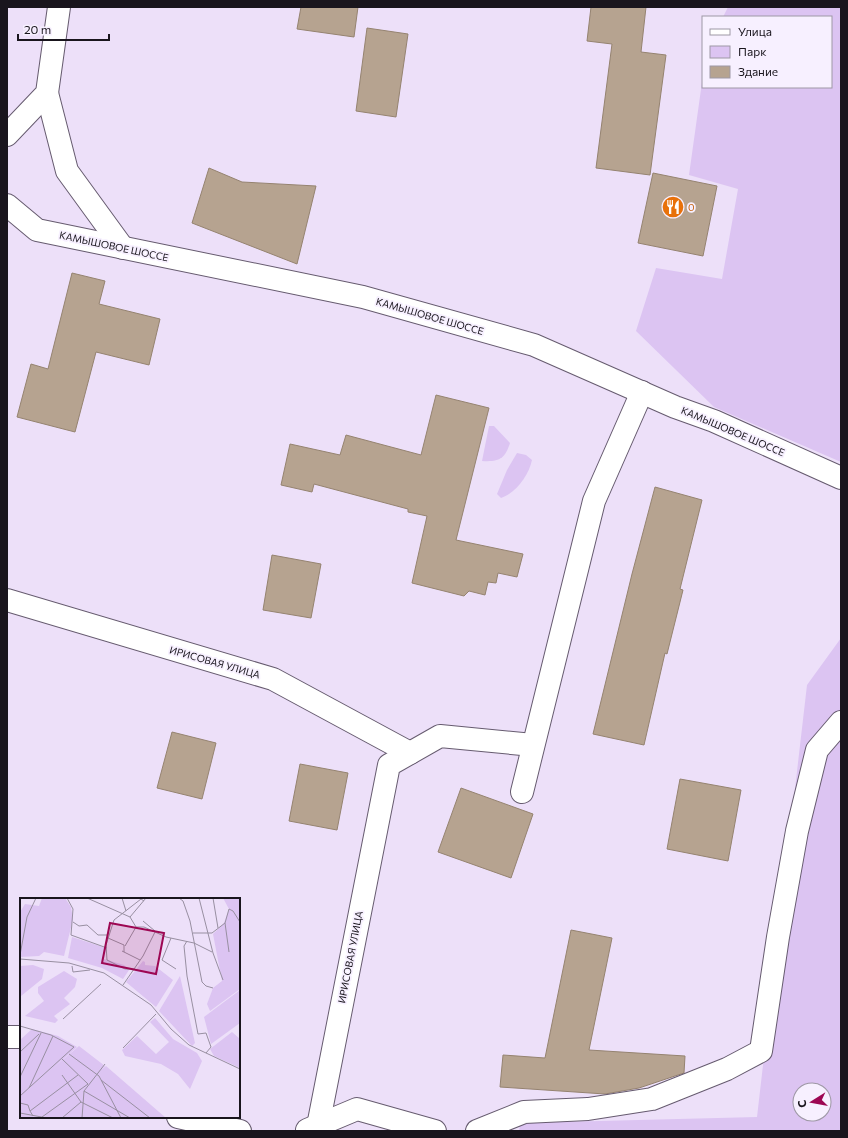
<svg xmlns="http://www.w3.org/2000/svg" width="848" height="1138" viewBox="0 0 848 1138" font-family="Commissioner,sans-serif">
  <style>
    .green { fill: #dcc4f2; fill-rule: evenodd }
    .building { fill: #b6a390; stroke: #958370 }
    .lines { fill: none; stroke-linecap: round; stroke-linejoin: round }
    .minor-casing { stroke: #665b6f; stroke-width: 24 }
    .minor { stroke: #fff; stroke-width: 22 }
    .labels { text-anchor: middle; stroke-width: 3.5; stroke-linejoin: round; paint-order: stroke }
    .food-label { font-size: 10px; fill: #c56008; stroke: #f7f0ff; text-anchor: start }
    .street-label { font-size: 10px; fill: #19151d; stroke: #f7f0ff }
    .inset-road { fill: none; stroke: #988fa1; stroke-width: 1 }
    .view { fill: #9d0753; fill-opacity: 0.15; stroke: #9d0753; stroke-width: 2 }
    .inset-edge { fill: none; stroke: #19151d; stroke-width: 2 }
  </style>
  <rect width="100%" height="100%" fill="#ede0f9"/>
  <g class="green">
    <polygon points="728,7 841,7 841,462 714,407 636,331 656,268 722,279 738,189 689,175 703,75 703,87 831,87 831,17 723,17"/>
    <path d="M489 426H494L510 443C505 459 499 462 482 461Z"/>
    <path d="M517 453 526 455 532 460C529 475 516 493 501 498L497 494 507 470Z"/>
    <path d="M841 638V1131H519L520 1123 757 1117 807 685ZM800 1090H824V1114H800Z"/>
  </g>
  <g class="building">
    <polygon points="301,7 358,7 354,37 297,29"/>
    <polygon points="591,7 646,7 641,52 666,55 650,175 596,168 612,44 587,41"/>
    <polygon points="367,28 408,34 396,117 356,111"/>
    <polygon points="209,168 242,182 316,186 297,264 192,223"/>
    <polygon points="653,173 717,186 703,256 638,243"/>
    <polygon points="72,273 105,281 99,304 160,319 149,365 96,352 75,432 17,417 31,364 48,369"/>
    <polygon points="436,395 489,408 456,540 523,554 517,577 498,573 496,583 488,582 485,595 469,591 464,596 412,583 427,516 408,512 408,509 314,484 312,492 281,485 290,444 340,455 346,435 421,455"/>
    <polygon points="655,487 702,500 680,589 683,590 667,654 665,653 644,745 593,734 632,574"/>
    <polygon points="272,555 321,564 311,618 263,610"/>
    <polygon points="172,732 216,743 202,799 157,788"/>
    <polygon points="300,764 348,773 337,830 289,821"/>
    <polygon points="680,779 741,790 728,861 667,849"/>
    <polygon points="461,788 533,814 511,878 438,852"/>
    <polygon points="571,930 612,938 589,1050 685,1056 684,1073 639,1088 605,1094 500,1087 503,1055 545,1058"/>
  </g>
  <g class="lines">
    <g class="minor-casing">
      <g id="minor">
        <polyline points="47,93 67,171 123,248"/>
        <polyline points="7,135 47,93 59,7"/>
        <polyline points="7,205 37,230 363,297 534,345 675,407 714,421 841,478"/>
        <polyline points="7,600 273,679 410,753"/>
        <polyline points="522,792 594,501 642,392"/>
        <polyline points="7,1037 21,1037"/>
        <polyline points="178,1117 240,1131"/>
        <polyline points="318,1126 389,765 440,736 533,745"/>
        <polyline points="307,1130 357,1109 435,1131"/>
        <polyline points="477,1131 524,1112 588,1109 652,1099 727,1069 761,1051 778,937 797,831 817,750 841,722"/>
      </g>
    </g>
    <use href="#minor" class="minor"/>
  </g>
  <defs>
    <g id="restaurant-disc" transform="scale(1.15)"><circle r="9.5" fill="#e8710a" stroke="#f7f0ff"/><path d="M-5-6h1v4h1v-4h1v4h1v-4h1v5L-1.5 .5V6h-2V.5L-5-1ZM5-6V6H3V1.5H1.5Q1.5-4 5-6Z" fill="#fff"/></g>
  </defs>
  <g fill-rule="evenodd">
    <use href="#restaurant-disc" x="673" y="207"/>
  </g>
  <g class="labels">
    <g class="food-label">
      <text x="688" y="211">0</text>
    </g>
    <g class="street-label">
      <text transform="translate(114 246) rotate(12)" y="4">КАМЫШОВОЕ ШОССЕ</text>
      <text transform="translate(430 316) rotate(16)" y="4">КАМЫШОВОЕ ШОССЕ</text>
      <text transform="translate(733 431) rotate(23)" y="4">КАМЫШОВОЕ ШОССЕ</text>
      <text transform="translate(215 662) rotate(16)" y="4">ИРИСОВАЯ УЛИЦА</text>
      <text transform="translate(350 957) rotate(-79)" y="4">ИРИСОВАЯ УЛИЦА</text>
    </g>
  </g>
  <g transform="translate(20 898)">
    <rect width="220" height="220" fill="#ede0f9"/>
    <path d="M22 0H45L51 9 53 21 44 58 24 54 19 58 0 59V14L5 6 19 8ZM203 0H220V91L190 113 187 106 193 90 202 83 193 36 204 25 209 11ZM52 39 86 50 84 61 104 67 109 72 103 81 82 70 48 60ZM123 63 125 64V67L135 68 153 82 136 109 106 84ZM13 67 24 71 22 81 1 98 0 68ZM44 73 57 81 55 89 44 100 50 106 34 118 38 122 35 125 5 118 24 103 18 95V89ZM160 78 175 145 172 148 139 113ZM220 92V125L191 146 184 119ZM135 120 153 141 177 155 182 163 170 191 158 176 141 166 105 158 102 152 117 138 136 156 149 144 130 124ZM12 131 38 138 57 149 32 171 59 148 85 168 81 172 86 168 146 220H0V142ZM212 134 220 141V170L194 158 190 151Z" fill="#dcc4f2"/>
    <path class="inset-road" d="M47 0 53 11 51 37 87 50M67 0 110 19M102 0 106 13M126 0 110 19 116 29H124L146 39 174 45 192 54M159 0 163 3 170 23 182 84 186 88 193 90M179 0 193 55 203 82M193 0 198 30M209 11 213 13 220 24M123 23 135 33M53 24 59 28 67 27 78 37H88M173 35H192L205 25M88 40 104 47V54M151 40 142 62 156 71M167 43 164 48 167 78 178 136 186 135 191 149 186 155M105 48 116 29M102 53 120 62M209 54 205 25 209 11M0 57 7 19 16 0M0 61 49 65 84 75 131 107 151 131 169 147 220 171M52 68 53 74 70 72M114 71H105L87 62 86 47 94 22 121 1 124 3M103 87 123 58 135 34M43 121 81 86M0 128 31 137 54 149 0 198M103 150 136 116M0 154 19 136M49 156 79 178 101 220M42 177 61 204 93 220M0 179 21 135M81 182 130 220M9 190 33 138M64 193 110 220M0 205 8 207 10 213M0 215 27 220M13 218 10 213 58 177M22 219 68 186 42 161M42 220 61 204M62 220 64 193 85 166"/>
    <path class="view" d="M90 25 144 35 136 76 82 65Z"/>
    <rect width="220" height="220" class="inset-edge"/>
  </g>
  <rect width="848" height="1138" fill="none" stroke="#19151d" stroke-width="16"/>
  <rect x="702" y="16" width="130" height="72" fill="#f7f0ff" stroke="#9e98a5"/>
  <rect x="710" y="29" width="20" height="6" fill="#ffffff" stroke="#9e98a5"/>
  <text x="738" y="36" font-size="12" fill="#19151d">Улица</text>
  <rect x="710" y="46" width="20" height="12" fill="#dcc4f2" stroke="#9e98a5"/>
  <text x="738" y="56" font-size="12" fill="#19151d">Парк</text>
  <rect x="710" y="66" width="20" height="12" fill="#b6a390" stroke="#9e98a5"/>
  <text x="738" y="76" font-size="12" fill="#19151d">Здание</text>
  <g transform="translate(812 1102) rotate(259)"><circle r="19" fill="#f7f0ff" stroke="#9e98a5"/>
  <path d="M0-3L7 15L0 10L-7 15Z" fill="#9d0753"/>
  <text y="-6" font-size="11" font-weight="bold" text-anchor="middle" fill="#19151d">С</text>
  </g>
  <path d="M18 34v6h91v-6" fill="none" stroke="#19151d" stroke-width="2"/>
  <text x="24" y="34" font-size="12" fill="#19151d" stroke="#f7f0ff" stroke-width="3" paint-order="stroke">20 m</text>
</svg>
